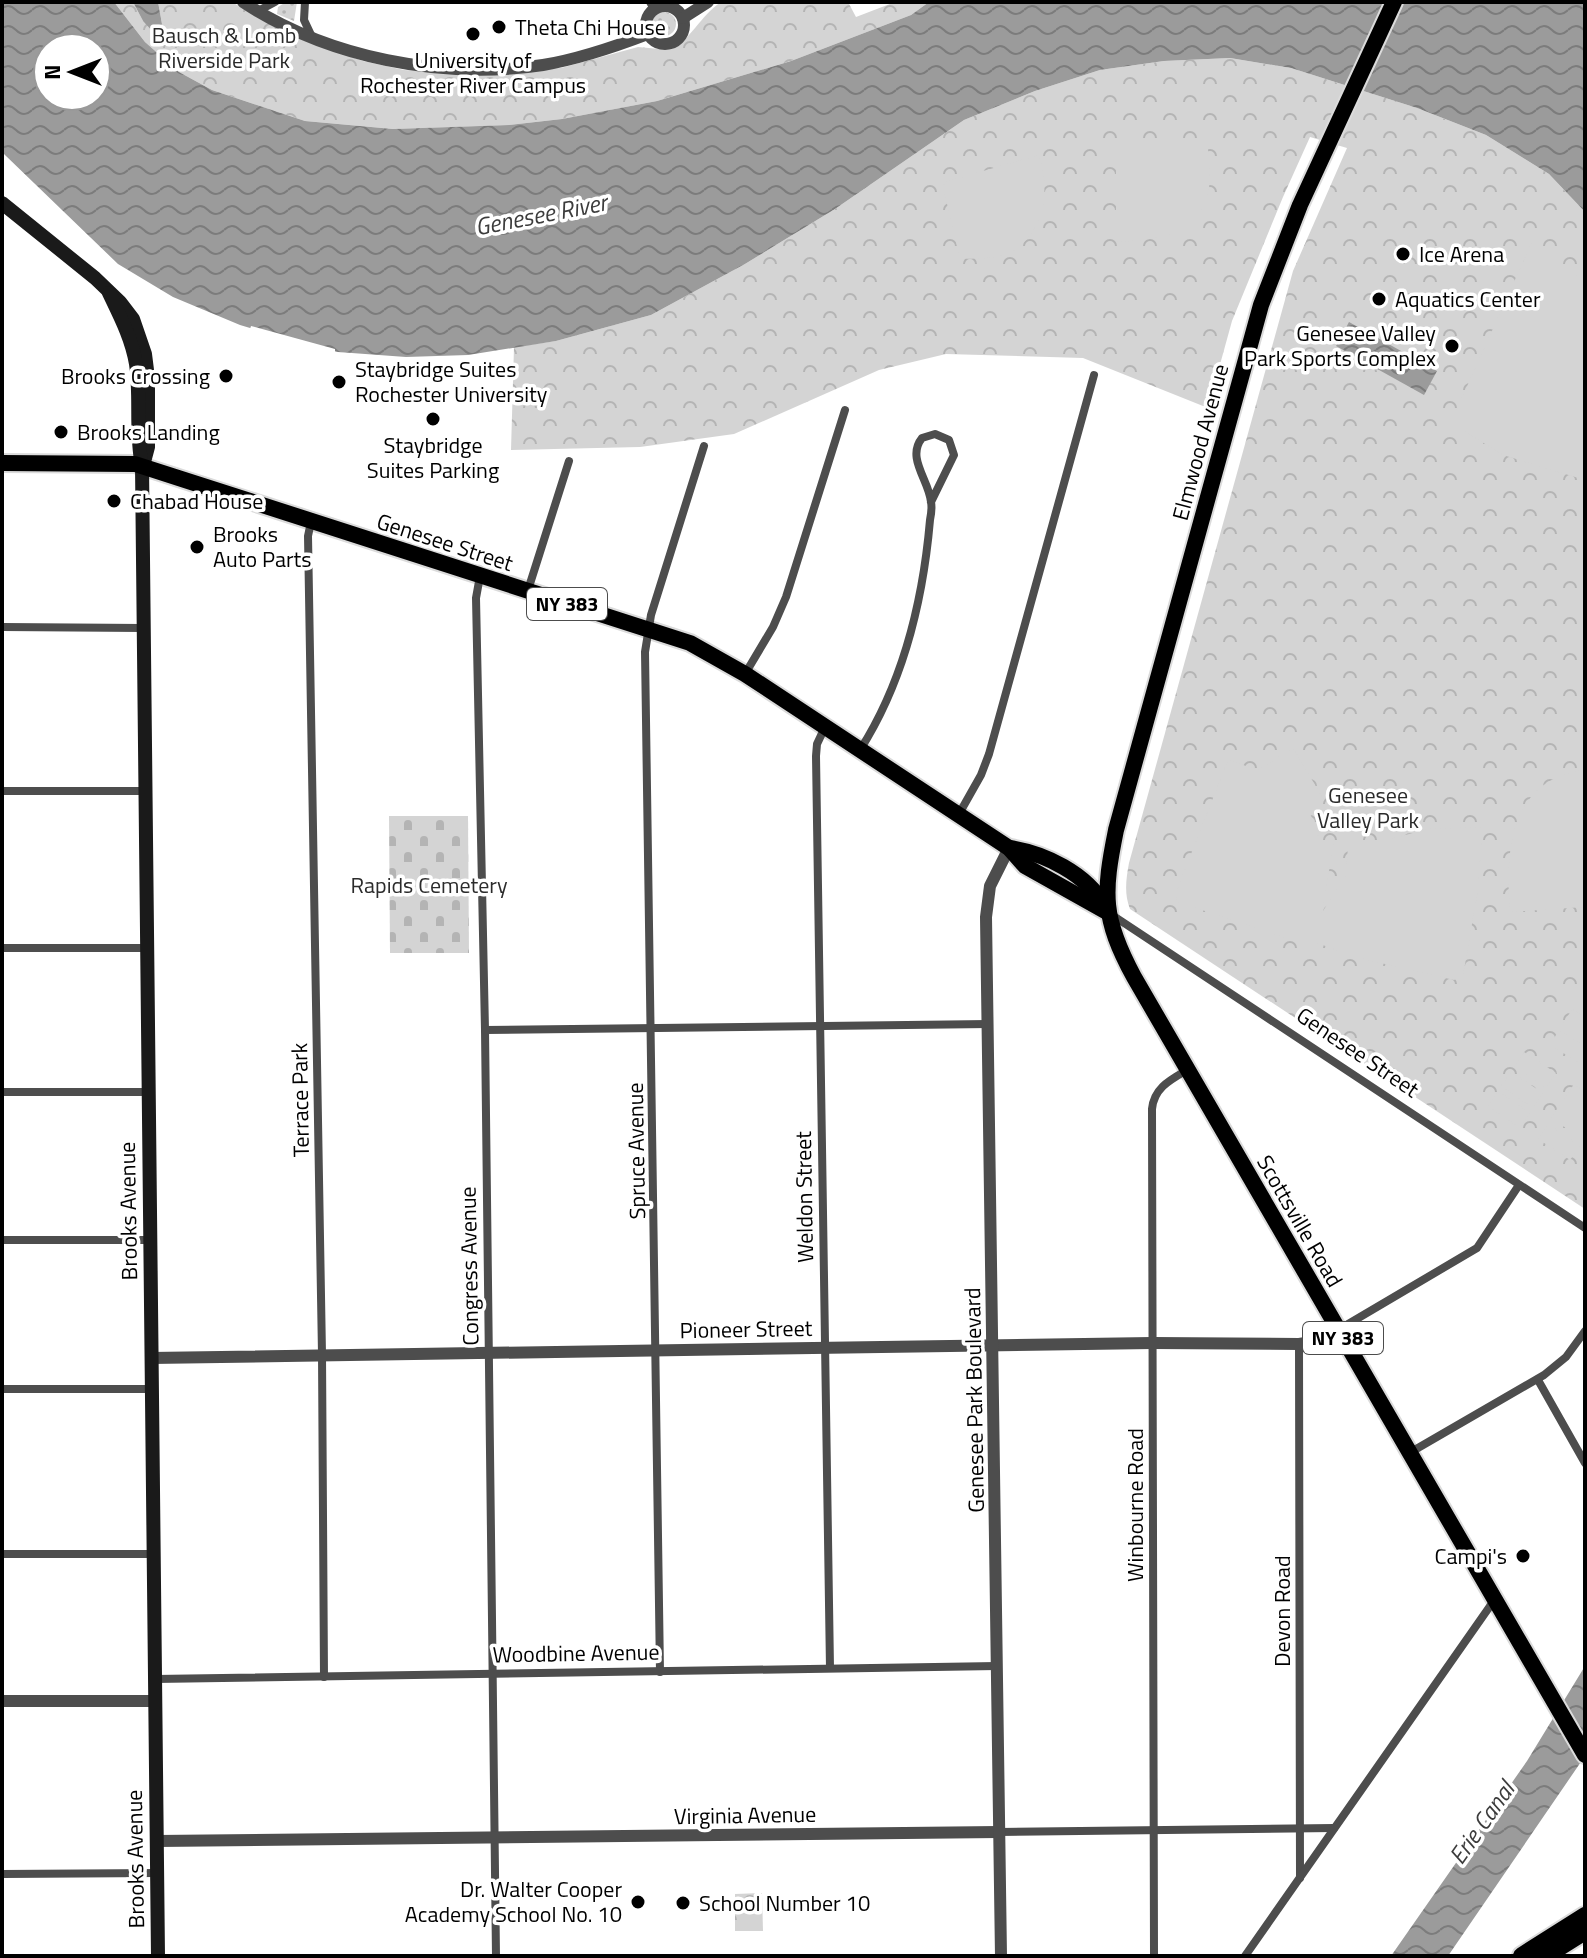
<svg xmlns="http://www.w3.org/2000/svg" width="1587" height="1958" viewBox="0 0 1587 1958" font-family="'Titillium Web',sans-serif">
  <style>
    .grass { fill: url(#grass-dots) }
    .cemetery { fill: url(#cemetery-stones) }
    .park { fill: url(#park-crowns) }
    .garden { fill: #d4d4d4 }
    .water { fill: url(#water-waves); fill-rule: evenodd }
    .pier { fill: #fff }
    .lines { fill: none; stroke-linecap: round; stroke-linejoin: round }
    .primary-casing { stroke: #dbdbdb; stroke-width: 20 }
    .motorway-casing { stroke: #dbdbdb; stroke-width: 22 }
    .minor { stroke: #4d4d4d; stroke-width: 8 }
    .tertiary { stroke: #4d4d4d; stroke-width: 12 }
    .secondary { stroke: #1a1a1a; stroke-width: 14 }
    .primary { stroke: #000; stroke-width: 16 }
    .motorway { stroke: #000; stroke-width: 18 }
    .poi-dot { fill: #000; stroke: #fff; stroke-width: 3 }
    .labels { text-anchor: middle; stroke-width: 7; stroke-linejoin: round; paint-order: stroke }
    .shield { fill: #fff; stroke: #4c4c4c; stroke-width: 2 }
    .shield-label { font-size: 20px; font-weight: bold; fill: #000 }
    .poi-label { font-size: 22px; fill: #000; stroke: #fff; text-anchor: start }
    .park-label { font-size: 22px; fill: #2b2b2b; stroke: #fff }
    .street-label { font-size: 22px; fill: #000; stroke: #fff }
    .water-label { font-size: 24px; font-style: italic; fill: #3c3c3c; stroke: #fff }
  </style>
  <defs>
    <pattern id="grass-dots" width="8" height="8" patternUnits="userSpaceOnUse" patternTransform="scale(2)"><rect width="8" height="8" fill="#d4d4d4"/><path d="M2 2h.1M6 6h.1" fill="none" stroke="#b4b4b4" stroke-width="1.8" stroke-linecap="round"/></pattern>
    <pattern id="cemetery-stones" width="16" height="16" patternUnits="userSpaceOnUse" patternTransform="scale(2)"><rect width="16" height="16" fill="#d4d4d4"/><path d="M2 7V4a2 2 0 0 1 4 0v3zM10 15v-3a2 2 0 0 1 4 0v3z" fill="#b4b4b4"/></pattern>
    <pattern id="park-crowns" width="20" height="18" patternUnits="userSpaceOnUse" patternTransform="scale(2)"><rect width="20" height="18" fill="#d4d4d4"/><path d="M2 6a3 3 0 1 1 6 0M12 15a3 3 0 1 1 6 0" fill="none" stroke="#b4b4b4"/></pattern>
    <pattern id="water-waves" width="16" height="10" patternUnits="userSpaceOnUse" patternTransform="scale(2)"><rect width="16" height="10" fill="#9b9b9b"/><path d="M0 5q4-4 8 0t8 0" fill="none" stroke="#7c7c7c"/></pattern>
  </defs>
  <rect width="100%" height="100%" fill="#fff"/>
  <g class="grass">
    <polygon points="286,2 297,2 294,21 277,14 278,7"/>
    <circle cx="664" cy="24" r="12"/>
  </g>
  <polygon class="cemetery" points="389,816 468,816 469,953 390,953"/>
  <g class="park">
    <path d="M114 2H133L143 21 162 24 158 2H232L286 34 363 61 404 70 445 73 561 68 638 47 670 50C691 40 700 16 721 2H848L856 17 895 2H929L911 15 791 61 657 101 562 119 509 125 393 129 305 121 212 90 179 72 145 42Z"/>
    <path d="M1230 58 1291 68 1417 108 1486 135 1549 174 1585 212V1209L1130 909C1124 894 1126 879 1129 863L1293 271 1347 148 1310 137 1283 197 1232 321 1208 408 1083 358 946 354 879 370 734 434 640 447 511 450 514 347 556 341 651 315 745 264 835 209 964 120 1035 91 1100 70 1164 61Z"/>
    <polygon points="762,1893 763,1931 735,1931 735,1894"/>
  </g>
  <g class="garden">
    <path d="M1120 147 1208 148C1208 164 1212 183 1207 198 1194 238 1150 240 1116 242V150Z"/>
    <path d="M1039 155C1050 189 1046 232 1011 252 996 260 976 258 960 259L943 187 945 182Z"/>
    <polygon points="1532,242 1585,282 1585,480 1503,455 1464,431 1455,413"/>
    <polygon points="1293,748 1324,800 1309,810 1320,841 1334,844 1321,914 1346,875 1348,846 1372,848 1390,839 1428,829 1483,827 1477,895 1463,976 1454,980 1355,957 1312,941 1315,931 1310,940 1286,938 1178,902 1175,895 1228,760 1258,770"/>
    <path d="M1585 770V907L1510 912C1505 851 1509 779 1585 770Z"/>
    <polygon points="1572,1009 1585,1017 1585,1038 1563,1024"/>
    <polygon points="1559,1030 1585,1046 1583,1065 1550,1045"/>
    <polygon points="1524,1052 1556,1073 1546,1088 1514,1067"/>
    <polygon points="1511,1072 1543,1093 1533,1108 1501,1086"/>
    <polygon points="1574,1084 1585,1092 1585,1113 1564,1099"/>
    <polygon points="1498,1091 1530,1113 1520,1128 1488,1106"/>
    <polygon points="1561,1103 1585,1119 1584,1140 1551,1118"/>
    <polygon points="1548,1124 1580,1146 1570,1160 1538,1139"/>
  </g>
  <g class="water">
    <path d="M2 2H114L145 42 179 72 212 90 305 121 393 129 509 125 562 119 657 101 791 61 911 15 929 2H1585V212L1549 174 1486 135 1417 108 1291 68 1230 58 1164 61 1100 70 1035 91 964 120 835 209 745 264 651 315 556 341 468 355 406 357 338 352 317 348 240 325 173 297 118 264 6 156 2 152ZM48 48H96V96H48Z"/>
    <polygon points="133,2 158,2 162,24 155,34 143,21"/>
    <polygon points="1349,322 1437,371 1424,395 1336,346"/>
    <polygon points="1585,1666 1585,1756 1448,1956 1391,1956 1527,1761"/>
  </g>
  <polygon class="pier" points="251,326 335,349 335,355 249,332"/>
  <g class="lines">
    <g class="primary-casing">
      <g id="primary">
        <path d="M1394 2 1300 205 1261 305 1116 830C1103 894 1102 918 1134 977L1585 1755"/>
        <polyline points="2,463 135,464 690,643 745,674 1009,848 1025,866 1107,912"/>
        <path d="M1009 848C1045 853 1086 874 1104 905"/>
      </g>
    </g>
    <g class="motorway-casing">
      <g id="motorway">
        <polyline points="1522,1956 1585,1916"/>
        <polyline points="1545,1956 1585,1931"/>
      </g>
    </g>
    <g class="minor">
      <polyline points="305,2 304,20 312,37"/>
      <polyline points="650,2 654,9"/>
      <polyline points="258,11 275,2"/>
      <polyline points="311,522 308,536 322,1354 324,1677"/>
      <polyline points="480,576 476,598 485,1030 496,1956"/>
      <polyline points="528,590 569,461"/>
      <polyline points="2,627 143,628"/>
      <polyline points="745,674 773,627 786,597 845,410"/>
      <polyline points="825,727 817,744 816,756 830,1668"/>
      <path d="M860 750C904 681 923 601 930 520 931 515 932 507 931 502 929 480 906 458 922 438L935 434 949 440 954 455 931 502"/>
      <polyline points="2,791 145,791"/>
      <polyline points="959,814 981,775 989,754 1094,375"/>
      <polyline points="1112,915 1585,1228"/>
      <polyline points="2,948 147,948"/>
      <polyline points="485,1030 989,1024"/>
      <polyline points="2,1092 148,1092"/>
      <polyline points="2,1240 150,1240"/>
      <polyline points="1338,1330 1477,1248 1519,1185"/>
      <polyline points="1299,1344 1300,1878"/>
      <polyline points="1538,1380 1585,1463"/>
      <polyline points="2,1389 152,1389"/>
      <polyline points="1411,1452 1544,1375 1566,1357 1585,1331"/>
      <polyline points="2,1554 154,1554"/>
      <polyline points="660,1672 645,652 651,615 704,446"/>
      <polyline points="155,1679 997,1666"/>
      <polyline points="999,1832 1334,1828"/>
      <polyline points="2,1874 158,1873"/>
      <path d="M1154 1956 1152 1109C1154 1088 1170 1080 1187 1070"/>
      <polyline points="1245,1956 1495,1599"/>
    </g>
    <g class="tertiary">
      <path d="M243 2C328 58 442 80 543 65 579 59 614 47 648 34"/>
      <circle cx="665" cy="25" r="19"/>
      <polyline points="683,18 708,2"/>
      <polyline points="151,1358 1152,1343 1299,1344 1319,1341 1338,1330"/>
      <polyline points="2,1701 155,1701"/>
      <polyline points="157,1841 999,1832"/>
      <polyline points="1001,1956 986,917 990,886 1009,848"/>
    </g>
    <g class="secondary">
      <polyline points="2,203 95,278 120,302 133,319 145,354 148,378 148,447 144,462"/>
      <path d="M109 293C120 316 132 339 136 364 141 398 135 432 142 466L158 1956"/>
    </g>
    <use href="#primary" class="primary"/>
    <use href="#motorway" class="motorway"/>
  </g>
  <g class="poi-dot">
    <circle cx="499" cy="27" r="8"/>
    <circle cx="473" cy="34" r="8"/>
    <circle cx="1403" cy="254" r="8"/>
    <circle cx="1379" cy="299" r="8"/>
    <circle cx="1452" cy="346" r="8"/>
    <circle cx="226" cy="376" r="8"/>
    <circle cx="339" cy="382" r="8"/>
    <circle cx="433" cy="419" r="8"/>
    <circle cx="61" cy="432" r="8"/>
    <circle cx="114" cy="501" r="8"/>
    <circle cx="197" cy="547" r="8"/>
    <circle cx="1523" cy="1556" r="8"/>
    <circle cx="638" cy="1902" r="8"/>
    <circle cx="683" cy="1903" r="8"/>
  </g>
  <g class="labels">
    <g class="shield">
      <rect x="527" y="588" width="80" height="32" rx="6"/>
      <rect x="1303" y="1322" width="80" height="32" rx="6"/>
    </g>
    <g class="shield-label">
      <text x="567" y="611">NY 383</text>
      <text x="1343" y="1345">NY 383</text>
    </g>
    <g class="poi-label">
      <text x="515" y="35">Theta Chi House</text>
      <text x="473" y="68" text-anchor="middle">University of<tspan x="473" dy="25">Rochester River Campus</tspan></text>
      <text x="1419" y="262">Ice Arena</text>
      <text x="1395" y="307">Aquatics Center</text>
      <text x="1436" y="341" text-anchor="end">Genesee Valley<tspan x="1436" dy="25">Park Sports Complex</tspan></text>
      <text x="355" y="377">Staybridge Suites<tspan x="355" dy="25">Rochester University</tspan></text>
      <text x="210" y="384" text-anchor="end">Brooks Crossing</text>
      <text x="77" y="440">Brooks Landing</text>
      <text x="433" y="453" text-anchor="middle">Staybridge<tspan x="433" dy="25">Suites Parking</tspan></text>
      <text x="130" y="509">Chabad House</text>
      <text x="213" y="542">Brooks<tspan x="213" dy="25">Auto Parts</tspan></text>
      <text x="1507" y="1564" text-anchor="end">Campi's</text>
      <text x="622" y="1897" text-anchor="end">Dr. Walter Cooper<tspan x="622" dy="25">Academy School No. 10</tspan></text>
      <text x="699" y="1911">School Number 10</text>
    </g>
    <g class="park-label">
      <text x="224" y="43">Bausch &amp; Lomb<tspan x="224" dy="25">Riverside Park</tspan></text>
      <text x="1368" y="803">Genesee<tspan x="1368" dy="25">Valley Park</tspan></text>
      <text x="429" y="893">Rapids Cemetery</text>
    </g>
    <g class="street-label">
      <text transform="translate(1200 442) rotate(-75)" y="8">Elmwood Avenue</text>
      <text transform="translate(445 542) rotate(18)" y="8">Genesee Street</text>
      <text transform="translate(1358 1052) rotate(34)" y="8">Genesee Street</text>
      <text transform="translate(300 1100) rotate(-91)" y="8">Terrace Park</text>
      <text transform="translate(636 1151) rotate(-91)" y="8">Spruce Avenue</text>
      <text transform="translate(804 1197) rotate(-91)" y="8">Weldon Street</text>
      <text transform="translate(128 1211) rotate(-91)" y="8">Brooks Avenue</text>
      <text transform="translate(1300 1221) rotate(60)" y="8">Scottsville Road</text>
      <text transform="translate(469 1266) rotate(-91)" y="8">Congress Avenue</text>
      <text transform="translate(746 1329) rotate(-1)" y="8">Pioneer Street</text>
      <text transform="translate(974 1400) rotate(-91)" y="8">Genesee Park Boulevard</text>
      <text transform="translate(1135 1505) rotate(-90)" y="8">Winbourne Road</text>
      <text transform="translate(1282 1611) rotate(-90)" y="8">Devon Road</text>
      <text transform="translate(576 1653) rotate(-1)" y="8">Woodbine Avenue</text>
      <text transform="translate(745 1815) rotate(-1)" y="8">Virginia Avenue</text>
      <text transform="translate(135 1859) rotate(-91)" y="8">Brooks Avenue</text>
    </g>
    <g class="water-label">
      <text transform="translate(541 215) rotate(-11)" y="8">Genesee River</text>
      <text transform="translate(1482 1823) rotate(-55)" y="8">Erie Canal</text>
    </g>
  </g>
  <rect width="1587" height="1958" fill="none" stroke="#000000" stroke-width="8"/>
  <g transform="translate(72 72) rotate(270)"><circle r="38" fill="#ffffff" stroke="#999999" stroke-width="2"/>
  <path d="M0-6L14 30L0 20L-14 30Z" fill="#000000"/>
  <text y="-12" font-size="22" font-weight="bold" text-anchor="middle" fill="#000000">N</text>
  </g>
</svg>
